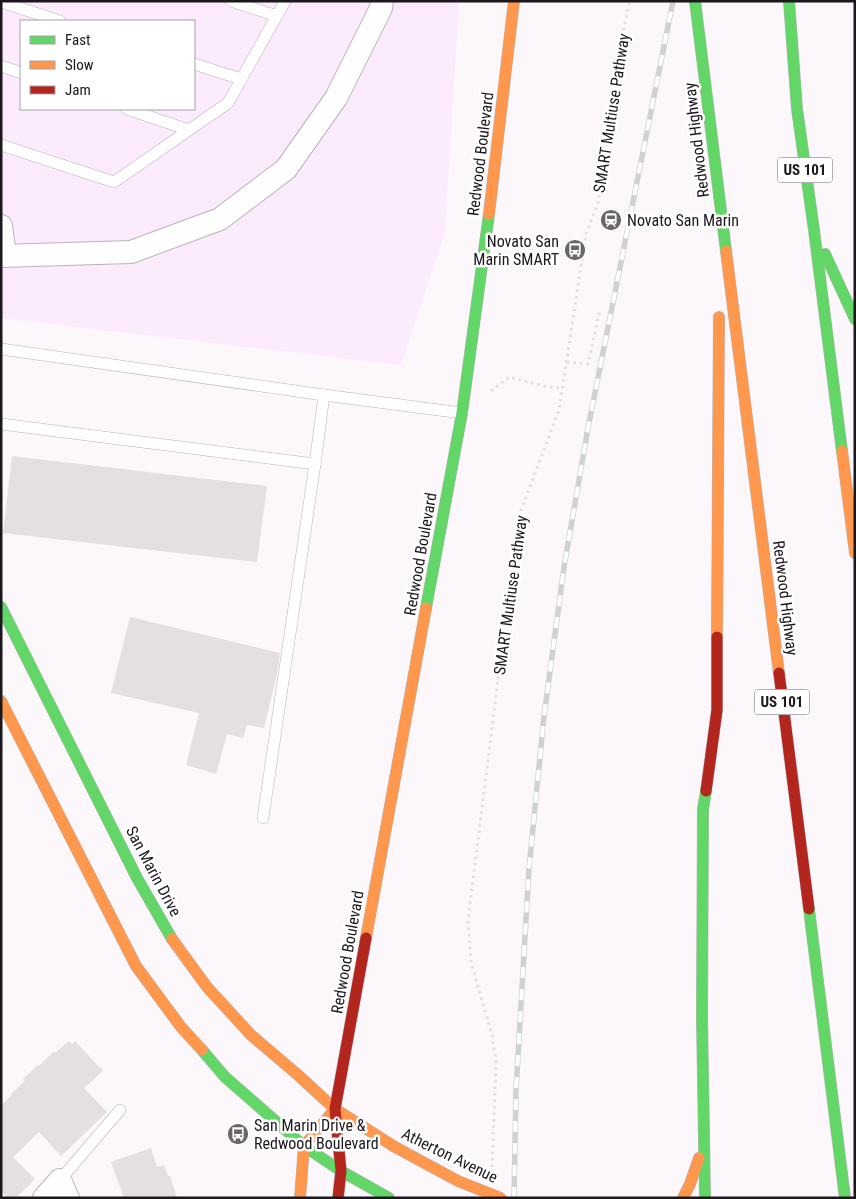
<svg xmlns="http://www.w3.org/2000/svg" width="856" height="1199" viewBox="0 0 856 1199" font-family="'Roboto Condensed',sans-serif">
  <style>
    .built { fill: #fbebfc; fill-rule: evenodd }
    .building { fill: #e5dee2 }
    .lines { fill: none; stroke-linecap: round; stroke-linejoin: round }
    .lane-casing { stroke: #b9b4ba; stroke-width: 12 }
    .street-casing { stroke: #b9b4ba; stroke-width: 24 }
    .fast-casing { stroke: #b9b4ba; stroke-width: 12 }
    .slow-casing { stroke: #b9b4ba; stroke-width: 12 }
    .jam-casing { stroke: #b9b4ba; stroke-width: 12 }
    .path { stroke: #e2e0e2; stroke-width: 3; stroke-dasharray: 2.5 4; stroke-linecap: butt }
    .lane { stroke: #fefefe; stroke-width: 11 }
    .street { stroke: #fefefe; stroke-width: 22 }
    .fast { stroke: #63d668; stroke-width: 11 }
    .slow { stroke: #ff974d; stroke-width: 11 }
    .jam { stroke: #b3261e; stroke-width: 11 }
    .rail-casing { stroke: #d1d1d1; stroke-width: 5.5 }
    .rail { stroke: #fff; stroke-width: 4; stroke-dasharray: 11; stroke-linecap: butt }
    .slow-bridge-casing { stroke: #b9b4ba; stroke-width: 12; stroke-linecap: butt }
    .slow-bridge { stroke: #ff974d; stroke-width: 11 }
    .labels { text-anchor: middle; stroke-width: 5; stroke-linejoin: round; paint-order: stroke }
    .shield { fill: #fff; stroke: #605c61; stroke-width: 1 }
    .shield-label { font-size: 15px; font-weight: bold; fill: #1c161d }
    .street-label { font-size: 16px; fill: #1c161d; stroke: #fff }
    .poi-label { font-size: 16px; fill: #1c161d; stroke: #fff; text-anchor: start }
  </style>
  <rect width="100%" height="100%" fill="#fbf7fb"/>
  <path class="built" d="M1 1H459L445 232 401 365 1 318ZM21 21H194V109H21Z"/>
  <g class="building">
    <polygon points="12,456 267,486 257,562 3,533"/>
    <polygon points="130,617 280,653 277,674 264,728 247,725 243,738 227,734 216,774 186,765 199,713 111,693"/>
    <polygon points="69,1041 72,1044 75,1041 103,1071 84,1088 107,1112 61,1156 39,1132 13,1157 35,1179 16,1198 8,1198 1,1191 1,1105 12,1095 11,1094 25,1081 23,1079 38,1065 39,1066 54,1051 55,1053"/>
    <polygon points="151,1148 157,1167 164,1165 168,1176 170,1176 177,1198 124,1198 111,1162"/>
  </g>
  <g class="lines">
    <g class="lane-casing">
      <g id="lane">
        <polyline points="231,1 277,16"/>
        <polyline points="1,2 60,21"/>
        <polyline points="194,64 241,79"/>
        <polyline points="1,66 21,73"/>
        <polyline points="127,109 189,130"/>
        <polyline points="1,145 114,182 228,103 285,1"/>
        <polyline points="1,349 324,395 315,464 1,424"/>
        <polyline points="324,395 462,413"/>
        <polyline points="263,818 315,464"/>
        <polyline points="60,1180 120,1110"/>
      </g>
    </g>
    <g class="street-casing">
      <g id="street">
        <polyline points="1,226 5,256"/>
        <polyline points="1,256 131,252 220,219 286,169 336,98 381,8 382,1"/>
        <polyline points="44,1198 60,1180 68,1198"/>
      </g>
    </g>
    <g class="fast-casing">
      <g id="fast">
        <polyline points="695,1 726,251"/>
        <polyline points="789,1 797,109 814,230 842,451"/>
        <polyline points="825,254 855,319"/>
        <polyline points="1,607 137,878 172,939"/>
        <polyline points="426,608 462,413 489,214"/>
        <polyline points="809,909 845,1198"/>
        <polyline points="202,1050 225,1077 304,1146 341,1171 389,1198"/>
        <polyline points="705,1198 702,1017 703,809 706,791"/>
      </g>
    </g>
    <g class="slow-casing">
      <g id="slow">
        <polyline points="489,214 514,1"/>
        <polyline points="726,251 779,673"/>
        <polyline points="842,451 855,553"/>
        <polyline points="717,637 719,317"/>
        <polyline points="1,701 136,966 181,1027 202,1050"/>
        <polyline points="366,938 426,608"/>
        <polyline points="172,939 207,987 251,1035 298,1075 335,1109 395,1147 458,1181"/>
        <polyline points="300,1198 304,1146 335,1109"/>
        <polyline points="683,1198 690,1184 699,1158"/>
      </g>
    </g>
    <g class="jam-casing">
      <g id="jam">
        <polyline points="779,673 809,909"/>
        <polyline points="706,791 717,710 717,637"/>
        <polyline points="338,1198 341,1171 335,1109 366,938"/>
      </g>
    </g>
    <g class="path">
      <polyline points="567,362 588,364 600,309"/>
      <polyline points="491,391 509,377 544,386 562,388"/>
      <polyline points="492,1167 496,1061 492,1035 471,962 468,921 518,518 559,410 586,234 598,203 620,45 630,1"/>
    </g>
    <use href="#lane" class="lane"/>
    <use href="#street" class="street"/>
    <use href="#fast" class="fast"/>
    <use href="#slow" class="slow"/>
    <use href="#jam" class="jam"/>
    <g class="rail-casing">
      <polyline id="rail" points="514,1198 516,1090 529,869 544,716 564,567 588,428 673,1"/>
    </g>
    <use href="#rail" class="rail"/>
    <g class="slow-bridge-casing">
      <polyline id="slow-bridge" points="458,1181 501,1198"/>
    </g>
    <use href="#slow-bridge" class="slow-bridge"/>
  </g>
  <defs>
    <g id="station-disc" transform="scale(1.125)"><circle r="9.5" fill="#6a656b" stroke="#fff"/><path d="M-3-6H3Q5-6 5-4V2Q5 4 3 4L4.5 6H3L1.5 4h-3L-3 6H-4.5L-3 4Q-5 4-5 2V-4Q-5-6-3-6ZM-3.5-4v3h7v-3ZM-3.5 1v1.5H-2V1ZM2 1v1.5H3.5V1Z" fill="#fff"/></g>
    <g id="bus-disc" transform="scale(1.125)"><circle r="9.5" fill="#6a656b" stroke="#fff"/><path d="M-5-6H5V4H4V6H2V4H-2V6H-4V4H-5ZM-3.5-4V0h7V-4ZM-3.5 1.2v1.5H-2V1.2ZM2 1.2v1.5H3.5V1.2Z" fill="#fff"/></g>
  </defs>
  <g fill-rule="evenodd">
    <use href="#station-disc" x="611" y="220"/>
    <use href="#bus-disc" x="575" y="250"/>
    <use href="#bus-disc" x="238" y="1134"/>
  </g>
  <g class="labels">
    <g class="shield">
      <rect x="777.5" y="157.5" width="55" height="25" rx="4"/>
      <rect x="754.5" y="689.5" width="55" height="25" rx="4"/>
    </g>
    <g class="shield-label">
      <text x="805" y="175">US 101</text>
      <text x="782" y="707">US 101</text>
    </g>
    <g class="street-label">
      <text transform="translate(611 113) rotate(-81)" y="6">SMART Multiuse Pathway</text>
      <text transform="translate(696 140) rotate(-97)" y="6">Redwood Highway</text>
      <text transform="translate(480 154) rotate(-83)" y="6">Redwood Boulevard</text>
      <text transform="translate(420 554) rotate(-80)" y="6">Redwood Boulevard</text>
      <text transform="translate(510 595) rotate(-82)" y="6">SMART Multiuse Pathway</text>
      <text transform="translate(786 598) rotate(83)" y="6">Redwood Highway</text>
      <text transform="translate(154 871) rotate(62)" y="6">San Marin Drive</text>
      <text transform="translate(347 952) rotate(-80)" y="6">Redwood Boulevard</text>
      <text transform="translate(450 1155) rotate(26)" y="6">Atherton Avenue</text>
    </g>
    <g class="poi-label">
      <text x="627" y="226">Novato San Marin</text>
      <text x="559" y="247" text-anchor="end">Novato San<tspan x="559" dy="18">Marin SMART</tspan></text>
      <text x="254" y="1131">San Marin Drive &amp;<tspan x="254" dy="18">Redwood Boulevard</tspan></text>
    </g>
  </g>
  <rect width="856" height="1199" fill="none" stroke="#1c161d" stroke-width="5"/>
  <rect x="20" y="20" width="175" height="90" fill="#ffffff" stroke="#a4a2a5"/>
  <rect x="30" y="36" width="25" height="8" fill="#63d668" stroke="#a4a2a5"/>
  <text x="65" y="45" font-size="15" fill="#1c161d">Fast</text>
  <rect x="30" y="61" width="25" height="8" fill="#ff974d" stroke="#a4a2a5"/>
  <text x="65" y="70" font-size="15" fill="#1c161d">Slow</text>
  <rect x="30" y="86" width="25" height="8" fill="#b3261e" stroke="#a4a2a5"/>
  <text x="65" y="95" font-size="15" fill="#1c161d">Jam</text>
</svg>
